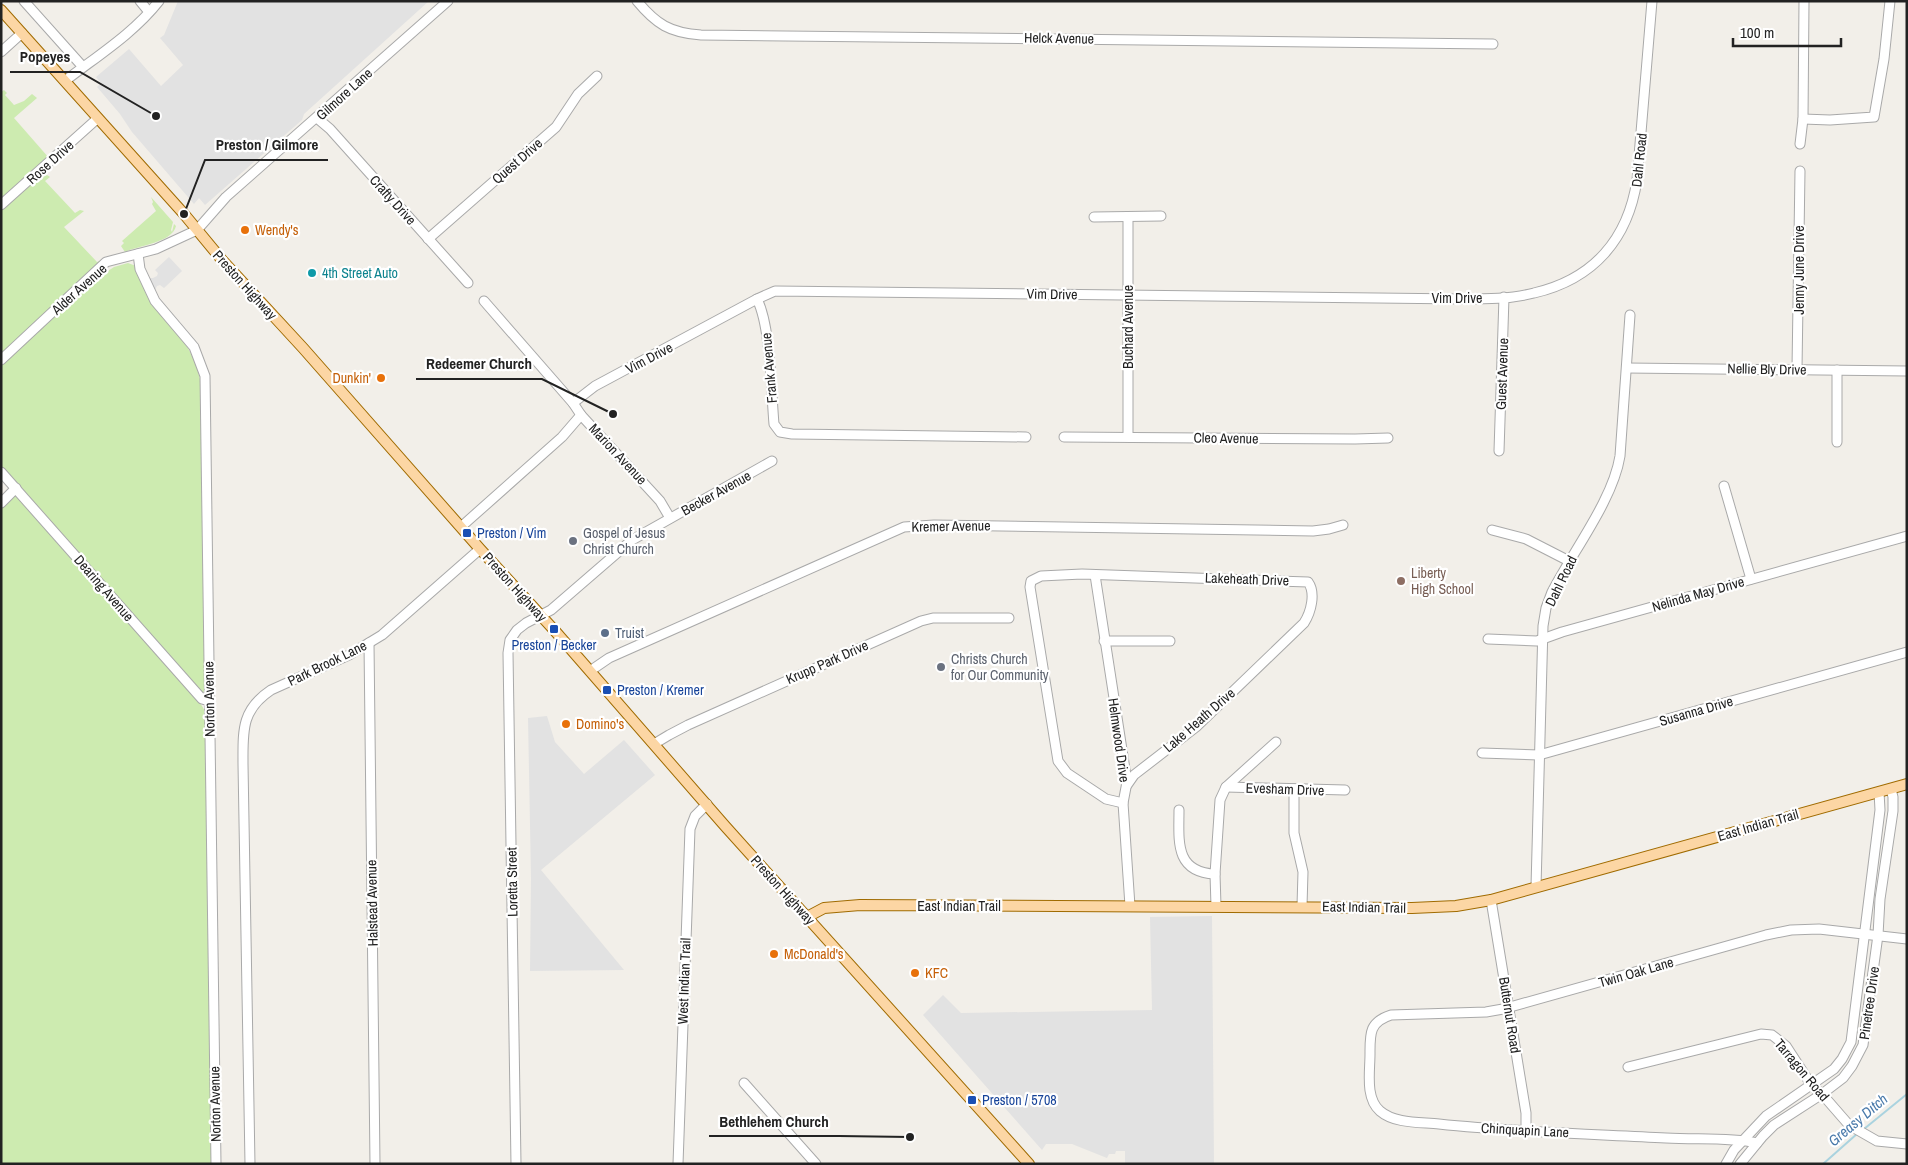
<svg xmlns="http://www.w3.org/2000/svg" width="1908" height="1165" viewBox="0 0 1908 1165" font-family="'Archivo Narrow',sans-serif">
  <style>
    .grass { fill: #cdebb0 }
    .parking { fill: #e2e2e2 }
    .lines { fill: none; stroke-linecap: round; stroke-linejoin: round }
    .stream { stroke: #aad3df; stroke-width: 2 }
    .minor-casing { stroke: #a9a9a9; stroke-width: 11 }
    .major-casing { stroke: #a06b00; stroke-width: 12 }
    .minor { stroke: #fff; stroke-width: 9 }
    .major { stroke: #fcd6a4; stroke-width: 10 }
    .food-dot { fill: #e8710a; stroke: #fff; stroke-width: 2 }
    .culture-dot { fill: #0f9aa8; stroke: #fff; stroke-width: 2 }
    .transit-dot { fill: #1a4fb4; stroke: #fff; stroke-width: 2 }
    .worship-dot { fill: #6b7280; stroke: #fff; stroke-width: 2 }
    .education-dot { fill: #8d6e63; stroke: #fff; stroke-width: 2 }
    .service-dot { fill: #5c6f8a; stroke: #fff; stroke-width: 2 }
    .labels { text-anchor: middle; stroke-width: 4.5; stroke-linejoin: round; paint-order: stroke }
    .street-label { font-size: 14px; fill: #222; stroke: #fff }
    .food-label { font-size: 14px; fill: #c56008; stroke: #fff; text-anchor: start }
    .culture-label { font-size: 14px; fill: #0d838f; stroke: #fff; text-anchor: start }
    .transit-label { font-size: 14px; fill: #164399; stroke: #fff; text-anchor: start }
    .worship-label { font-size: 14px; fill: #5b616d; stroke: #fff; text-anchor: start }
    .education-label { font-size: 14px; fill: #785e54; stroke: #fff; text-anchor: start }
    .service-label { font-size: 14px; fill: #4e5e75; stroke: #fff; text-anchor: start }
    .water-label { font-size: 15px; font-style: italic; fill: #4a7aab; stroke: #fff }
    .leader { fill: none; stroke: #222; stroke-width: 2 }
    .callout-dot { fill: #222; stroke: #fff; stroke-width: 2 }
    .callout-label { font-size: 15px; text-anchor: middle; font-weight: bold; fill: #222; stroke: #fff; stroke-width: 4.5; stroke-linejoin: round; paint-order: stroke }
  </style>
  <rect width="100%" height="100%" fill="#f2efe9"/>
  <g class="grass">
    <polygon points="4,90 7,93 5,95 14,105 24,101 32,94 37,98 14,118 49,158 1,201 1,92"/>
    <polygon points="44,173 50,177 45,181 75,213 80,210 84,211 64,227 97,262 103,260 1,356 1,209 38,175"/>
    <path d="M151 197 173 222 171 230 172 232 174 224 176 226C172 243 139 245 125 252L121 246 124 243 122 241 156 211 152 204 153 202Z"/>
    <path d="M128 263 136 266C141 278 144 290 151 301 173 331 191 341 200 379L205 691 202 693 1 468V364L93 281 114 267Z"/>
    <polygon points="15,495 17,496 197,698 205,711 214,1164 1,1164 1,507"/>
  </g>
  <g class="parking">
    <polygon points="178,1 429,1 304,114 302,120 205,205 199,198 194,204 132,132 120,114 97,87 101,83 96,77 129,49 161,86 183,65 160,38 164,35"/>
    <polygon points="169,257 182,271 164,288 160,285 157,286 154,292 148,278 153,278 157,276 158,273 155,270"/>
    <polygon points="547,716 555,742 584,774 624,740 655,775 541,870 624,970 530,971 531,878 528,718"/>
    <polygon points="1212,916 1214,1164 1125,1164 1125,1151 1116,1151 1115,1154 1109,1154 1107,1158 1072,1144 1046,1144 1042,1150 923,1015 943,995 961,1013 1152,1010 1150,917"/>
  </g>
  <g class="lines">
    <g class="stream">
      <polyline points="1864,1129 1907,1094"/>
      <polyline points="1823,1164 1858,1133"/>
    </g>
    <g class="minor-casing">
      <g id="minor">
        <polyline points="24,1 83,67"/>
        <polyline points="140,1 149,12"/>
        <path d="M637 1C656 24 670 33 701 35L1493 44"/>
        <polyline points="1,52 22,33"/>
        <path d="M65 81C97 56 133 34 159 1"/>
        <polyline points="317,118 330,129 468,283"/>
        <polyline points="1803,119 1830,120 1874,117 1884,59 1890,1"/>
        <polyline points="1800,144 1803,119 1804,1"/>
        <polyline points="1,205 98,118"/>
        <polyline points="1094,217 1161,216"/>
        <polyline points="428,239 556,127 578,94 597,76"/>
        <polyline points="138,254 140,269 155,301 194,347 205,376 216,1164"/>
        <path d="M757 299C771 327 771 391 774 424L780 432 792 434 1026 437"/>
        <polyline points="484,301 573,403 581,415 660,501 670,518"/>
        <polyline points="1,360 106,262 156,249 197,230 226,197 448,1"/>
        <polyline points="1627,368 1907,371"/>
        <polyline points="1797,369 1800,171"/>
        <path d="M573 403 595 386 757 299 775 291 1462 299C1486 299 1511 299 1534 293 1594 279 1628 239 1637 180L1652 1"/>
        <polyline points="1064,437 1355,439 1388,438"/>
        <polyline points="1128,437 1128,218"/>
        <polyline points="1837,442 1837,370"/>
        <polyline points="1499,451 1504,297"/>
        <polyline points="1,472 202,699 209,701"/>
        <polyline points="1724,486 1751,579"/>
        <polyline points="1,503 16,488"/>
        <polyline points="462,526 562,437 581,415"/>
        <polyline points="1492,530 1526,539 1569,561"/>
        <polyline points="1095,575 1127,782 1123,803 1130,906"/>
        <polyline points="1488,639 1537,641 1562,632 1907,536"/>
        <polyline points="1104,641 1170,641"/>
        <polyline points="369,643 375,1164"/>
        <polyline points="590,671 609,658 904,527 934,525 1313,531 1329,529 1343,525"/>
        <polyline points="654,744 669,735 688,725 921,621 933,618 1009,618"/>
        <polyline points="1482,753 1539,755 1907,652"/>
        <polyline points="1226,787 1345,790"/>
        <polyline points="1294,789 1294,833 1303,872 1302,906"/>
        <path d="M1123 803 1106 799 1067 773 1058 761 1030 587 1031 581 1041 576 1082 574 1308 582C1316 593 1311 612 1304 623L1196 727 1134 775 1127 785"/>
        <path d="M1179 810C1179 840 1174 872 1215 874"/>
        <path d="M1536 887 1543 626 1546 608 1552 592C1573 551 1613 500 1620 456L1630 315"/>
        <polyline points="1491,900 1526,1113 1526,1130"/>
        <polyline points="1216,906 1215,874 1220,800 1226,787 1276,742"/>
        <polyline points="1628,1067 1761,1034 1772,1035 1786,1046 1812,1086 1822,1094 1849,1125 1877,1141 1907,1144"/>
        <polyline points="744,1083 816,1164"/>
        <path d="M1757 1143C1728 1137 1696 1140 1666 1138 1591 1134 1514 1132 1439 1124 1421 1122 1395 1124 1380 1111 1365 1098 1370 1072 1370 1054 1370 1034 1369 1022 1391 1015L1486 1012 1503 1009 1766 935 1791 930 1819 929 1907 939"/>
        <path d="M250 1164 243 764C243 731 241 710 271 690L349 655 382 635 480 549"/>
        <polyline points="516,1164 508,653 510,640 517,630 526,623 551,610 632,540 772,461"/>
        <polyline points="678,1164 690,829 695,816 707,804"/>
        <polyline points="1726,1164 1734,1150 1766,1116 1834,1069 1842,1059 1851,1042 1880,810 1879,792"/>
        <polyline points="1740,1164 1763,1136 1774,1125 1822,1094 1843,1078 1852,1066 1863,1045 1878,935 1880,899 1893,811 1893,797 1891,789"/>
      </g>
    </g>
    <g class="major-casing">
      <g id="major">
        <polyline points="1,10 184,214 222,260 303,348 480,549 555,631 725,826 1029,1164"/>
        <polyline points="807,917 824,908 860,905 1412,908 1456,906 1491,900 1907,784"/>
      </g>
    </g>
    <use href="#minor" class="minor"/>
    <use href="#major" class="major"/>
  </g>
  <g class="food-dot">
    <circle cx="245" cy="230" r="5"/>
    <circle cx="381" cy="378" r="5"/>
    <circle cx="566" cy="724" r="5"/>
    <circle cx="774" cy="954" r="5"/>
    <circle cx="915" cy="973" r="5"/>
  </g>
  <circle class="culture-dot" cx="312" cy="273" r="5"/>
  <g class="transit-dot">
    <rect x="462" y="528" width="10" height="10" rx="2.5"/>
    <rect x="549" y="624" width="10" height="10" rx="2.5"/>
    <rect x="602" y="685" width="10" height="10" rx="2.5"/>
    <rect x="967" y="1095" width="10" height="10" rx="2.5"/>
  </g>
  <g class="worship-dot">
    <circle cx="573" cy="541" r="5"/>
    <circle cx="941" cy="667" r="5"/>
  </g>
  <circle class="education-dot" cx="1401" cy="581" r="5"/>
  <circle class="service-dot" cx="605" cy="633" r="5"/>
  <g class="labels">
    <g class="street-label">
      <text transform="translate(1059 38) rotate(1)" y="5">Helck Avenue</text>
      <text transform="translate(344 94) rotate(-42)" y="5">Gilmore Lane</text>
      <text transform="translate(1639 160) rotate(-84)" y="5">Dahl Road</text>
      <text transform="translate(517 161) rotate(-41)" y="5">Quest Drive</text>
      <text transform="translate(50 162) rotate(-42)" y="5">Rose Drive</text>
      <text transform="translate(393 200) rotate(48)" y="5">Crafty Drive</text>
      <text transform="translate(1799 270) rotate(-90)" y="5">Jenny June Drive</text>
      <text transform="translate(245 285) rotate(48)" y="5">Preston Highway</text>
      <text transform="translate(79 289) rotate(-42)" y="5">Alder Avenue</text>
      <text transform="translate(1052 294) rotate(1)" y="5">Vim Drive</text>
      <text x="1457" y="303">Vim Drive</text>
      <text transform="translate(1128 327) rotate(-90)" y="5">Buchard Avenue</text>
      <text transform="translate(649 358) rotate(-28)" y="5">Vim Drive</text>
      <text transform="translate(769 368) rotate(-95)" y="5">Frank Avenue</text>
      <text transform="translate(1767 369) rotate(1)" y="5">Nellie Bly Drive</text>
      <text transform="translate(1502 374) rotate(-88)" y="5">Guest Avenue</text>
      <text transform="translate(1226 438) rotate(1)" y="5">Cleo Avenue</text>
      <text transform="translate(618 454) rotate(47)" y="5">Marion Avenue</text>
      <text transform="translate(716 493) rotate(-29)" y="5">Becker Avenue</text>
      <text transform="translate(951 526) rotate(-1)" y="5">Kremer Avenue</text>
      <text transform="translate(1247 579) rotate(2)" y="5">Lakeheath Drive</text>
      <text transform="translate(1561 581) rotate(-64)" y="5">Dahl Road</text>
      <text transform="translate(515 587) rotate(48)" y="5">Preston Highway</text>
      <text transform="translate(104 588) rotate(49)" y="5">Dearing Avenue</text>
      <text transform="translate(1698 594) rotate(-16)" y="5">Nelinda May Drive</text>
      <text transform="translate(827 662) rotate(-24)" y="5">Krupp Park Drive</text>
      <text transform="translate(327 663) rotate(-26)" y="5">Park Brook Lane</text>
      <text transform="translate(209 699) rotate(-91)" y="5">Norton Avenue</text>
      <text transform="translate(1696 711) rotate(-16)" y="5">Susanna Drive</text>
      <text transform="translate(1199 720) rotate(-41)" y="5">Lake Heath Drive</text>
      <text transform="translate(1119 740) rotate(82)" y="5">Helmwood Drive</text>
      <text transform="translate(1285 789) rotate(2)" y="5">Evesham Drive</text>
      <text transform="translate(1758 825) rotate(-16)" y="5">East Indian Trail</text>
      <text transform="translate(512 882) rotate(-91)" y="5">Loretta Street</text>
      <text transform="translate(783 890) rotate(48)" y="5">Preston Highway</text>
      <text transform="translate(372 903) rotate(-91)" y="5">Halstead Avenue</text>
      <text x="959" y="911">East Indian Trail</text>
      <text transform="translate(1364 907) rotate(1)" y="5">East Indian Trail</text>
      <text transform="translate(1636 972) rotate(-16)" y="5">Twin Oak Lane</text>
      <text transform="translate(684 981) rotate(-88)" y="5">West Indian Trail</text>
      <text transform="translate(1869 1003) rotate(-82)" y="5">Pinetree Drive</text>
      <text transform="translate(1510 1015) rotate(81)" y="5">Butternut Road</text>
      <text transform="translate(1802 1070) rotate(50)" y="5">Tarragon Road</text>
      <text transform="translate(215 1104) rotate(-91)" y="5">Norton Avenue</text>
      <text transform="translate(1525 1130) rotate(3)" y="5">Chinquapin Lane</text>
    </g>
    <g class="food-label">
      <text x="255" y="235">Wendy's</text>
      <text x="371" y="383" text-anchor="end">Dunkin'</text>
      <text x="576" y="729">Domino's</text>
      <text x="784" y="959">McDonald's</text>
      <text x="925" y="978">KFC</text>
    </g>
    <g class="culture-label">
      <text x="322" y="278">4th Street Auto</text>
    </g>
    <g class="transit-label">
      <text x="477" y="538">Preston / Vim</text>
      <text x="554" y="650" text-anchor="middle">Preston / Becker</text>
      <text x="617" y="695">Preston / Kremer</text>
      <text x="982" y="1105">Preston / 5708</text>
    </g>
    <g class="worship-label">
      <text x="583" y="538">Gospel of Jesus<tspan x="583" dy="16">Christ Church</tspan></text>
      <text x="951" y="664">Christs Church<tspan x="951" dy="16">for Our Community</tspan></text>
    </g>
    <g class="education-label">
      <text x="1411" y="578">Liberty<tspan x="1411" dy="16">High School</tspan></text>
    </g>
    <g class="service-label">
      <text x="615" y="638">Truist</text>
    </g>
    <g class="water-label">
      <text transform="translate(1858 1120) rotate(-40)" y="5">Greasy Ditch</text>
    </g>
  </g>
  <path class="leader" d="M156 116L80 72H10M184 214L205 160H328M613 414L542 379H416M910 1137L839 1136H709"/>
  <g class="callout-dot">
    <circle cx="156" cy="116" r="5"/>
    <circle cx="184" cy="214" r="5"/>
    <circle cx="613" cy="414" r="5"/>
    <circle cx="910" cy="1137" r="5"/>
  </g>
  <g class="callout-label">
    <text x="45" y="62">Popeyes</text>
    <text x="267" y="150">Preston / Gilmore</text>
    <text x="479" y="369">Redeemer Church</text>
    <text x="774" y="1127">Bethlehem Church</text>
  </g>
  <rect width="1908" height="1165" fill="none" stroke="#222222" stroke-width="5"/>
  <path d="M1733 38v8h108v-8" fill="none" stroke="#222222" stroke-width="2.5"/>
  <text x="1740" y="38" font-size="15" fill="#222222" stroke="#ffffff" stroke-width="4" paint-order="stroke">100 m</text>
</svg>
